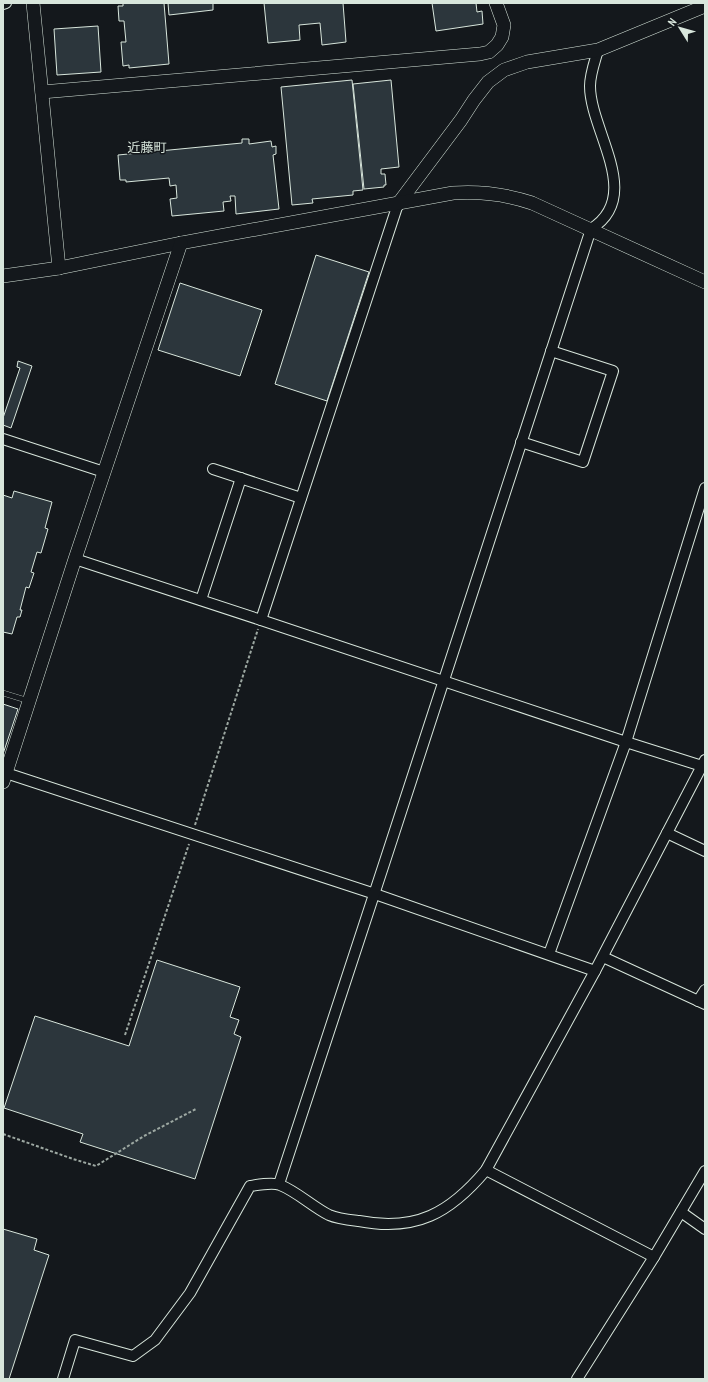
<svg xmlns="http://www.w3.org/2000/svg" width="708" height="1382" viewBox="0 0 708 1382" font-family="'PT Sans Narrow','Noto Sans JP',sans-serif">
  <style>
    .building { fill: #2c363c; stroke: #d8e6dc }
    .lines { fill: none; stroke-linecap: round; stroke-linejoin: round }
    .service-casing { stroke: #d8e6dc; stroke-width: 6 }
    .minor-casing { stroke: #d8e6dc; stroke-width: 12 }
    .tertiary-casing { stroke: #d8e6dc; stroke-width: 14 }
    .path { stroke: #9da8a2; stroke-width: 2; stroke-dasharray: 3 2; stroke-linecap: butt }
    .service { stroke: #14181c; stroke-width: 5 }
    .minor { stroke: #14181c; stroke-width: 10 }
    .tertiary { stroke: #14181c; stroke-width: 13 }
    .labels { text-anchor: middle; stroke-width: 3; stroke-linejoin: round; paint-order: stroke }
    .quarter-label { font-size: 13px; fill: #d8e6dc; stroke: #14181c }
  </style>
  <rect width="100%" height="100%" fill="#14181c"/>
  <g class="building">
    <polygon points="123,3 164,3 169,64 129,68 129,65 123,66 121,42 126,42 124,21 119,21 118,6 123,6"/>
    <polygon points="168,3 213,3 213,10 169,15"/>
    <polygon points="264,3 343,3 346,42 322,45 320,23 299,25 300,40 268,43"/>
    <polygon points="432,3 476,3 477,12 482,11 483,24 436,31"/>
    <polygon points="98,26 101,72 57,75 54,29"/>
    <polygon points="352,80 363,190 353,191 353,195 312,199 313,203 292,205 281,87"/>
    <polygon points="391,80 399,167 381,169 381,174 385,174 386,185 384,185 384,187 364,189 353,84"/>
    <polygon points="242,139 249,139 249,144 271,141 272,147 276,146 276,154 273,155 279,209 236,214 235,196 230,196 231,201 223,202 224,211 172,216 170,199 177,198 176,185 170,186 169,178 126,182 126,180 120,180 118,155 242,143"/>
    <polygon points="316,255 369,272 327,401 275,384"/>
    <polygon points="180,283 262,310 240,376 158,350"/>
    <polygon points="18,361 32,366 11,428 3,425 3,418 20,368 17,367"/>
    <polygon points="14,491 52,502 45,528 48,529 41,553 37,552 31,572 34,573 29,588 26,587 20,610 22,610 20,617 17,617 12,634 3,632 3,495 12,498"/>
    <polygon points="3,704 18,709 3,754"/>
    <polygon points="157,960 240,987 230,1017 239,1020 234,1034 241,1037 195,1179 80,1142 83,1134 4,1108 35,1016 129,1046"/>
    <polygon points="3,1229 37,1239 34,1250 49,1255 9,1379 3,1379"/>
  </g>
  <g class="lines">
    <g class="service-casing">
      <polyline id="service" points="3,693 29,701"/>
    </g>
    <g class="minor-casing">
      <g id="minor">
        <polyline points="3,4 6,3"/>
        <polyline points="3,439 104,472"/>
        <polyline points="521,442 583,462 613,371 551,351"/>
        <polyline points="213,469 301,498"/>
        <polyline points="75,559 261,620 626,742 702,766"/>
        <polyline points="201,600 241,478"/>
        <polyline points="261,620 398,204"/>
        <polyline points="6,773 375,894 595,971"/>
        <polyline points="667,833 705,851"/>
        <polyline points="549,954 626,742 705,488"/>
        <polyline points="603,957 705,1004"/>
        <polyline points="698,1001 705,990"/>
        <polyline points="486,1170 654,1257"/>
        <path d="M279 1184C384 866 487 547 591 229 644 196 590 131 590 86 590 74 595 61 598 50"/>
        <polyline points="681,1212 705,1229"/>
        <path d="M63 1379 75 1340 133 1356 155 1340 190 1293 250 1186C257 1185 273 1182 280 1185 296 1191 313 1207 329 1215 338 1219 350 1220 359 1221 416 1232 450 1213 486 1170L595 971 705 760"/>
        <polyline points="577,1379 654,1257 705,1171"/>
      </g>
    </g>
    <g class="tertiary-casing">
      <g id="tertiary">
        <polyline points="33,3 59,268"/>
        <polyline points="42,92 480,54 489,52 497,45 502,37 504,25 496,3"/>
        <polyline points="398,204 461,120 474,100 488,82 504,70 527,62 598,50 705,6"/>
        <path d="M3 276 59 268 181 243 453 193C481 191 505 194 532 203L705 282"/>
        <polyline points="3,782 75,559 181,243"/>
      </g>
    </g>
    <g class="path">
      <polyline points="195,825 258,629"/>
      <polyline points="125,1035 189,844"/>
      <polyline points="3,1134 73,1159 96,1166 144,1136 196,1109"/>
    </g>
    <use href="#service" class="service"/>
    <use href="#minor" class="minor"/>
    <use href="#tertiary" class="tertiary"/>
  </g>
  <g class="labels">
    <g class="quarter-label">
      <text x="147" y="152">近藤町</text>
    </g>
  </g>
  <rect width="708" height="1382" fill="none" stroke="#d8e6dc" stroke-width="8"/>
  <g transform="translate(680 28) rotate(307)" stroke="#14181c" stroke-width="3" paint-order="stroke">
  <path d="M0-3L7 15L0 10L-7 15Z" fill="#d8e6dc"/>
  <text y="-6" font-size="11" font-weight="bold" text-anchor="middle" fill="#d8e6dc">N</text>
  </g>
</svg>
